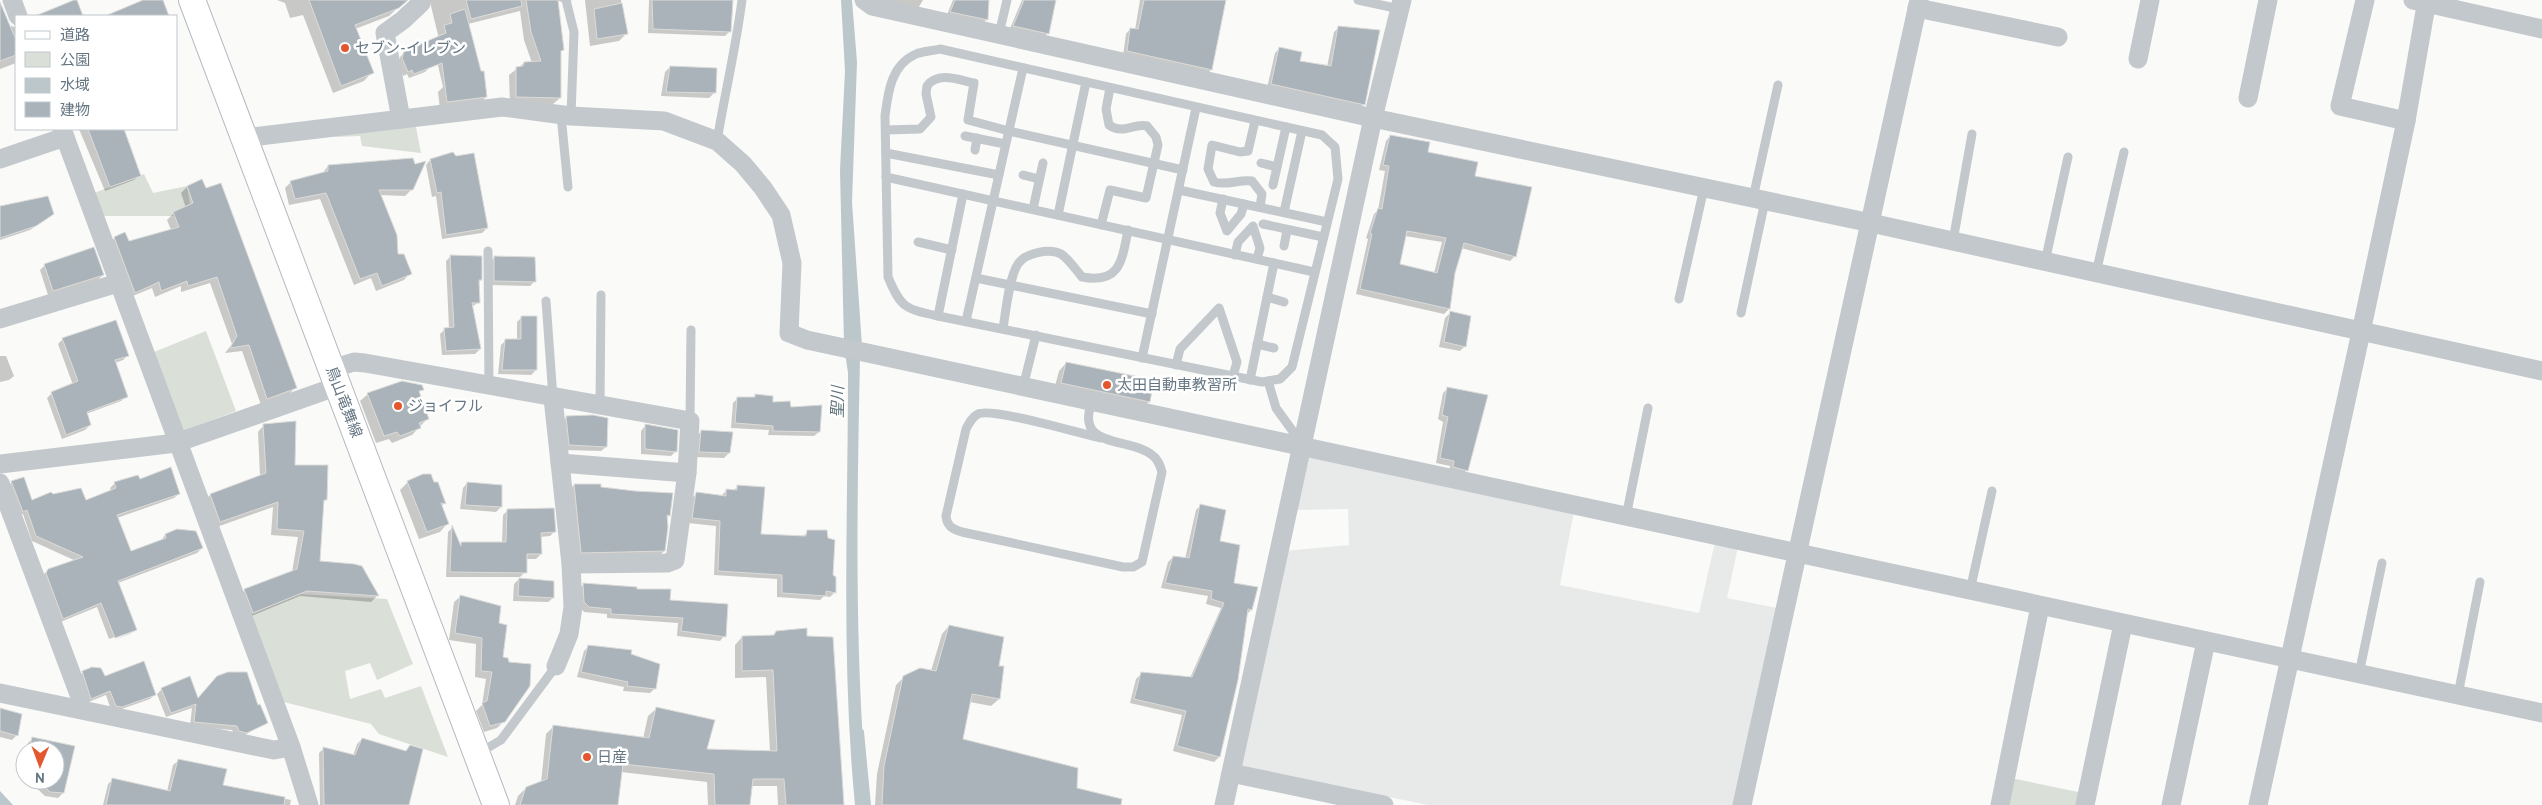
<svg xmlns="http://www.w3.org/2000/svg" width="2542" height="805" viewBox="0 0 2542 805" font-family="Overpass,'Noto Sans JP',sans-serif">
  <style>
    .built { fill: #e8e9e9 }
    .green { fill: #dadfd7 }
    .water { fill: #bbc7cb }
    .shadow { fill: #0003; fill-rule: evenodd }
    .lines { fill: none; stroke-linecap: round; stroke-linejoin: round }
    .stream { stroke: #bbc7cb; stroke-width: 6 }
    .building { fill: #aab3b9; stroke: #dcdcda; fill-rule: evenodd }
    .secondary-casing { stroke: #b3babf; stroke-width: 28 }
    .lane { stroke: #c3c8cc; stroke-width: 9 }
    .street { stroke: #c3c8cc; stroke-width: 19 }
    .secondary { stroke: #fff; stroke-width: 26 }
    .poi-dot { fill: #e4572e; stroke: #fff; stroke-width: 2 }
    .labels { text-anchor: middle; stroke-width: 5; stroke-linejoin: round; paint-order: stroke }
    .poi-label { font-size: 15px; fill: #657683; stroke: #fff; text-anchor: start }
    .street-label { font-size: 15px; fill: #657683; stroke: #fff }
    .water-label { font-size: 16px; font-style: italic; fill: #60757c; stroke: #fff }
  </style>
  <rect width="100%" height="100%" fill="#fafaf8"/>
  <polygon class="built" points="1306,456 1574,511 1560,585 1699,613 1715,542 1738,547 1727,598 1777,608 1734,805 1428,805 1239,766 1284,551 1349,545 1348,509 1295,510"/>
  <g class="green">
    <polygon points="415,122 421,153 362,146 360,136 333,137"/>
    <polygon points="144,174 153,193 187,186 190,205 173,212 174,216 97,216 89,195"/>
    <polygon points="206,331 236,411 183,431 149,354"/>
    <polygon points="300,594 387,599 413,664 377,680 370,663 345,671 350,699 381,689 385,698 421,686 448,757 379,734 371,724 280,701 247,616"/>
    <polygon points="2006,777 2088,794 2085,805 2000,805"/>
  </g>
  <g class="water">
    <polygon points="841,0 852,0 857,62 852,202 862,346 844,344 840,170 845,71"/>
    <path d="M842 354 860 357C857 506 854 656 868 805H855C841 661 848 517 848 373L846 359Z"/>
    <polygon points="0,791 13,805 0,805"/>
  </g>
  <g class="shadow">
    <polygon points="147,0 162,0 168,16 111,16 115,12"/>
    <polygon points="277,0 401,0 403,3 389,16 355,29 372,72 364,81 333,93 303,15 290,18 285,3"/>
    <polygon points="423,0 573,0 562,2 556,0 563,50 560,52 560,98 552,105 510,104 509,75 524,63 532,63 524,40 520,11 468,24 486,97 479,104 440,109 438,92 443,87 433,44 439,39 430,2 424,4"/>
    <polygon points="585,0 621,0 626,34 619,41 590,46"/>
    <polygon points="649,0 731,0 730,31 725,36 648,33"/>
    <polygon points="877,0 923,0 917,10"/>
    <polygon points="953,0 988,0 986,20 982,25 946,17"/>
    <polygon points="1022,0 1056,0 1048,33 1043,38 1009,31"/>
    <polygon points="1140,0 1224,0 1211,70 1206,75 1123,56 1126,34 1130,29 1135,30"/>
    <polygon points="0,20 10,26 16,27 16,63 0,69"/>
    <polygon points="1339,27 1364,104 1359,109 1267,88 1275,53 1280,48 1299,62 1327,67 1334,32"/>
    <polygon points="405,52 430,67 425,72 409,78 407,74 403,76 398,64 400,57"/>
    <polygon points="670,67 714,93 709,98 661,96 665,72"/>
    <polygon points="79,129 126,129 124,132 139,175 134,180 105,191"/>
    <path d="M1390 136 1426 153 1515 256 1510 261 1461 248 1454 273 1449 309 1444 314 1356 294 1368 239 1366 238 1374 214 1378 210 1385 171 1379 170 1386 141ZM1405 236 1442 242 1434 273 1399 265Z"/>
    <polygon points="430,160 487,228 482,233 442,239 436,196 432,197 426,165"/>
    <polygon points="328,166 412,189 405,196 380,195 397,255 410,273 404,280 376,291 371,278 354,285 320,199 289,205 285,188 291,182 322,174"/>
    <polygon points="187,187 295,388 289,394 261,405 242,351 225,353 232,344 210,283 181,292 181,286 155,297 152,288 128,298 108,244 115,238 128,243 171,230 167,220 174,213 186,208 181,193"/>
    <polygon points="0,208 53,214 30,230 0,240"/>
    <polygon points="451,256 481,280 478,283 478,303 471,307 480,349 475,354 442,355 440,334 445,329 449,329 446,261"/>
    <polygon points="495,257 535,281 530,286 490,285 490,262"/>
    <polygon points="45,265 103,275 98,280 48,295 40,270"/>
    <polygon points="1450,313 1465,346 1460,351 1439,347 1445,318"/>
    <polygon points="522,317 536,370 531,375 498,374 501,345 505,341 517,340 517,322"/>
    <polygon points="63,339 128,355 123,360 115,363 126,396 121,401 86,414 90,425 85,430 62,439 47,398 52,393 73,385 58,344"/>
    <polygon points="0,356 6,356 14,376 9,380 0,382"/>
    <polygon points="1066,363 1149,402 1141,409 1054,390 1059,371"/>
    <polygon points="1448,388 1467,470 1462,475 1449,472 1450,466 1436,463 1443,422 1438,419 1443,393"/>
    <polygon points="422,389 419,393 427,419 412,435 392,443 389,439 376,443 360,401 368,394"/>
    <polygon points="756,395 790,409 819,432 814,436 768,435 769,430 731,428 733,403 738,398 752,398"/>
    <polygon points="567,417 606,447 601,451 565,450 562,422"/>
    <polygon points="264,425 294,466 326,500 323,502 318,562 377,596 371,602 300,596 247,618 239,596 245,590 292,572 298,537 271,535 273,507 214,528 204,502 210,495 260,476 258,432"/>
    <polygon points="645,426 676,451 671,456 641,454 641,431"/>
    <polygon points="701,432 729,453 724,458 695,457 696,436"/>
    <polygon points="139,481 179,493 174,498 117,518 130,552 161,541 165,535 202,548 197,553 118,583 135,629 130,634 110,642 131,633 131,631 109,639 97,607 58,623 43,575 48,570 76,561 32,541 23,514 18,516 7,487 12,482 32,501 53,495 85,502 111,491 110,488 115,483"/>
    <polygon points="408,482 444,503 441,507 447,524 440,532 419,539 400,490"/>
    <polygon points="467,483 501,507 496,512 460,509 463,488"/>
    <polygon points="574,485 600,488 669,515 666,518 664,551 659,556 577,557 569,490"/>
    <polygon points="738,486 760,535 802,537 808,532 832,576 835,592 830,597 824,596 820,600 777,597 777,579 714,575 716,526 688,523 691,499 696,494 721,496 726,491 733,491"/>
    <polygon points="1201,505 1219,542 1232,584 1251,610 1246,615 1219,757 1214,762 1173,751 1182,715 1130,703 1136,679 1141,674 1190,678 1221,608 1206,604 1208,596 1161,588 1168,562 1173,557 1185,559 1196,510"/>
    <polygon points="508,510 555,531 550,536 540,537 541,554 536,559 526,559 525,572 520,577 446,577 448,532 452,528 459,545 462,543 502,543 503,515"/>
    <polygon points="519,579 553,598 548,602 513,601 514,584"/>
    <polygon points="584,584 636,590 669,601 724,636 720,641 677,636 678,623 607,618 607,614 584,612 580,607 579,589"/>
    <polygon points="461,596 498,624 504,721 497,728 484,732 476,711 482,705 486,679 475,677 476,644 449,640 454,602"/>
    <polygon points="949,626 998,667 999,699 991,706 970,702 962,740 1113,805 875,805 877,774 896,685 903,678 931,671 942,634"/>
    <polygon points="777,632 806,638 843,805 778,805 777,786 751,786 749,805 708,805 707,782 621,772 617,805 515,805 518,796 526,788 541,783 546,734 554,726 643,739 648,716 656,709 706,750 770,752 766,677 735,678 735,645 742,637 773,636"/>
    <polygon points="589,646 655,688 650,693 623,691 624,687 577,677 584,651"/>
    <polygon points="83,672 104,678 155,694 150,699 116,711 111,710 106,695 86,703 78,677"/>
    <polygon points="162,689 197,700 257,706 267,722 241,737 235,736 232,730 190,726 192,708 166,717 157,694"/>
    <polygon points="0,709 17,735 12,740 0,737"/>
    <polygon points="33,738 74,747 63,793 58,798 45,796 28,780 55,780 55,750 26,750 28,743"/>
    <polygon points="362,739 405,752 410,747 403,805 320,805 319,753 324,748 353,756 357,744"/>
    <polygon points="25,756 25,777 21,773"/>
    <polygon points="178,761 221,786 291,800 290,805 103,805 108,784 113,779 167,792 173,765"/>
  </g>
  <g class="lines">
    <polyline class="stream" points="861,732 868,805"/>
  </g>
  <g class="building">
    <polygon points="74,0 77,0 83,16 35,16"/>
    <polygon points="143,0 163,0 169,16 105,16"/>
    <polygon points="309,0 408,0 399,8 355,25 374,73 341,86"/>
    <polygon points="466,0 521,0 522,6 471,19"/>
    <polygon points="526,0 558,0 564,50 561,51 561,98 516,97 516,67 523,66 524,62 541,61 531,32"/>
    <polygon points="652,0 733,0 731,32 653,29"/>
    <polygon points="955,0 989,0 988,20 950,12"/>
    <polygon points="1024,0 1056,0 1049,34 1013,26"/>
    <polygon points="1144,0 1226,0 1212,70 1127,51 1130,28 1138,29"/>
    <polygon points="0,2 16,40 16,55 0,61"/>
    <polygon points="622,3 628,34 597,39 594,9"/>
    <polygon points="465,9 481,71 484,71 487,97 447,102 442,63 414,74 412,70 408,72 402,58 404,51 446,33 444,25 452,23 450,14"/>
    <polygon points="1338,26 1380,30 1365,105 1271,84 1279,47 1302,52 1300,61 1331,66"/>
    <polygon points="670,66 717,68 716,93 666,92"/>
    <polygon points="88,129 124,129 141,176 110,187"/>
    <path d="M1390 135 1430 142 1428 152 1478 162 1475 176 1532 187 1516 257 1464 243 1455 273 1450 309 1360 289 1372 234 1370 233 1378 208 1382 209 1389 166 1383 165ZM1407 231 1446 238 1437 273 1400 264Z"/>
    <polygon points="453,152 456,156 474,153 488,228 446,235 441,192 437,193 430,159"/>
    <polygon points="413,158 415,164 426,161 413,190 379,190 397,235 398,254 404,254 412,274 382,286 377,273 360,279 326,193 295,199 290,181 328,171 328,165"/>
    <polygon points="202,179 206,188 221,183 297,388 267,399 249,345 230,348 237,336 217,277 188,286 187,281 161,291 159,282 135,293 114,237 125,232 129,241 179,227 173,212 193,203 187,186"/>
    <polygon points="48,196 54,214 36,226 0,238 0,206"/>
    <polygon points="94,247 104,275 53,291 44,264"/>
    <polygon points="450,255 482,256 482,280 479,280 480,303 472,303 481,349 446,351 444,328 454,327"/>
    <polygon points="494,256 535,257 536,282 494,281"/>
    <polygon points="1450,311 1471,316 1466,347 1444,342"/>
    <polygon points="521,316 537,316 537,370 502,370 505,339 521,339"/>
    <polygon points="116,320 129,356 115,360 128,397 87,412 91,425 66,435 51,392 78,381 62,338"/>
    <polygon points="1066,362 1154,380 1150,402 1061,383"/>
    <polygon points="402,381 422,385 424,390 419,391 429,419 419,423 421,428 400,436 397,432 384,436 367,393"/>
    <polygon points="1447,387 1488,395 1468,471 1453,467 1454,461 1440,458 1448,417 1442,415"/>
    <polygon points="755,394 773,396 773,402 790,401 791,407 822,405 820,432 773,431 773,426 735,423 737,397 755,397"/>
    <polygon points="593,415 608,418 607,447 569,445 566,416"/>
    <polygon points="296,421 295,465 328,465 327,500 324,500 320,561 354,564 362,566 379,596 307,591 253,613 244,589 297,569 304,531 277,529 278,502 220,522 210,494 266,473 263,424"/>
    <polygon points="645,424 678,430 677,452 645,449"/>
    <polygon points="701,430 733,432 730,453 699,452"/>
    <polygon points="171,467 180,494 117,515 131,551 166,538 165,534 177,529 196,531 203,548 118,581 137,630 115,638 101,603 63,619 46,573 48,569 83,557 36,536 27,510 23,512 11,481 24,477 32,500 51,492 53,494 81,488 86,500 116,488 114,482 138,475 140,479"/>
    <polygon points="423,474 431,474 434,482 438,482 446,504 441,503 449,524 427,532 407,481"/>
    <polygon points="467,482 502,485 502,507 465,505"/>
    <polygon points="574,484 601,484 601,487 635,491 673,493 670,516 667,515 668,527 665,551 581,553"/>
    <polygon points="737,485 765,487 761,534 806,536 807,530 827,530 828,538 835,540 833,575 836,577 836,593 826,591 826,596 782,593 782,575 718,571 720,521 692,518 696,492 726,496 726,489 737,490"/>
    <polygon points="1200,504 1226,510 1220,541 1240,545 1234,583 1258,587 1252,610 1248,609 1238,680 1220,757 1177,746 1186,711 1134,699 1141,672 1192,677 1224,603 1211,599 1212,591 1165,583 1173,556 1189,558"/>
    <polygon points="554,508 556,532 541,533 542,554 527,554 527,573 450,572 452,525 461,546 461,542 506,542 507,509"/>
    <polygon points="519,578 554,581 554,598 518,596"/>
    <polygon points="583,583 637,587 637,589 671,589 670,600 728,604 726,637 681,631 683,618 611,614 611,609 589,607 584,602"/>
    <polygon points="460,595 501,606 499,623 507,625 503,657 508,658 509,662 531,664 530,686 505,722 490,726 482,703 487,701 492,672 481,671 482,638 455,633"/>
    <polygon points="949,625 1004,637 999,666 1004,666 1000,699 972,694 963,739 1078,768 1077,788 1122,799 1121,805 882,805 884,766 903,676 920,668 936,671"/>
    <polygon points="807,628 807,636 833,637 844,805 786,805 784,779 753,779 750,805 715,805 714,774 623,764 618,805 520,805 526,787 547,779 553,725 649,738 656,707 715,720 707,749 777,751 773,670 742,671 742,636 774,635 776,631"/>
    <polygon points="588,645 632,650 631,654 660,664 656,689 627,686 628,682 581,672"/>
    <polygon points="144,661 156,695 122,707 116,706 110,691 91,699 82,671 92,667 101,668 105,676"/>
    <polygon points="228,672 247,672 258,705 260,704 268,723 247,733 239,731 237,726 194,722 196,704 171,713 161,688 190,676 198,698 217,676"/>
    <polygon points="0,708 22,714 18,736 0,731"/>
    <polygon points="32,737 75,746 64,793 50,792 38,780 55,780 55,750 29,750"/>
    <polygon points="362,738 406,751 410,745 423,749 409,805 324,805 323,747 355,755"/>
    <polygon points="178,759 227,769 223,785 285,797 284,805 106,805 112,778 170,791"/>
  </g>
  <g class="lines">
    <g class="secondary-casing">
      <polyline id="secondary" points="192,0 496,805"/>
    </g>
    <g class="lane">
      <polyline points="566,0 574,32 571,116"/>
      <polyline points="1358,0 1400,9"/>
      <polyline points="999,34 1007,0"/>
      <path d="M940 49 1322 135 1335 147 1338 179 1292 367 1280 379 1262 382 938 316C905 309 901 308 888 277L885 116C888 92 891 65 916 54 923 51 932 51 940 49Z"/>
      <polyline points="561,115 568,187"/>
      <path d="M1255 121 1248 151 1240 152 1212 145 1208 169 1214 182C1227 186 1239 179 1252 181L1262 194 1260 207"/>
      <path d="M886 130 920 129 931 117 926 94 927 86C938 71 959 80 974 83L968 120 1009 131 1183 170"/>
      <polyline points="965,136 1005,144"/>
      <path d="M717 141C725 93 736 47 742 0"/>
      <polyline points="975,150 977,138"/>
      <polyline points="886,153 999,175"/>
      <polyline points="1261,163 1277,167"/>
      <polyline points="1023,175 1039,179"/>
      <polyline points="886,177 1314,272"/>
      <polyline points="1273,185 1286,127"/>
      <polyline points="1179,190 1327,222"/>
      <polyline points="1753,198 1778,85"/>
      <polyline points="1223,199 1220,213 1227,231 1241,214 1244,204"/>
      <polyline points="1033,209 1043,163"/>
      <polyline points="1284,212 1302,131"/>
      <polyline points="1058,215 1086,82"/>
      <polyline points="1263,224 1323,237"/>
      <path d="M1101 225 1110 190 1146 198 1158 145 1156 137 1147 126C1133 123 1123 135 1109 125L1106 109 1110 88"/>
      <polyline points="1953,241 1972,134"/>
      <polyline points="918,242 952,250"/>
      <polyline points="1284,246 1287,230"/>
      <polyline points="488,251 489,386"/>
      <polyline points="1235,255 1238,242 1253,226 1260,248 1257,259"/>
      <polyline points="2045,262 2068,157"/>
      <polyline points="2096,273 2124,152"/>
      <polyline points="976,278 1152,314"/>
      <polyline points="1267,297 1284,302"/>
      <polyline points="1679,299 1704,188"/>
      <polyline points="546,301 553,398"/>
      <polyline points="1741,313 1765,201"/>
      <polyline points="938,316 963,194"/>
      <polyline points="966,321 1023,68"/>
      <path d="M1003 328C1006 311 1009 277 1018 264 1025 253 1049 248 1061 254 1068 258 1076 270 1082 277 1120 284 1122 261 1128 230"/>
      <polyline points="1257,344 1274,348"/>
      <polyline points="1142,358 1196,108"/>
      <polyline points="1176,365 1180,349 1219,308 1237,362 1233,376"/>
      <polyline points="1250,380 1274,263"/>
      <polyline points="1268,381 1276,408 1302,444"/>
      <polyline points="1023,387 1036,335"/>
      <path d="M1092 402C1074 449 1130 437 1152 455 1158 459 1160 465 1162 472L1142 562 1133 567H1123L962 532C952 529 947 526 946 516L966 429C969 423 972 417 978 414 992 407 1081 434 1101 438"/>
      <polyline points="600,406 601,295"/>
      <polyline points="690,421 691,330"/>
      <polyline points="1626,517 1648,408"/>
      <polyline points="1970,591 1992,491"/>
      <polyline points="2359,674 2382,563"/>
      <polyline points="2458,695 2480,582"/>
      <polyline points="479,753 501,740 556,666"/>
    </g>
    <g class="street">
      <polyline points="12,0 18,16"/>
      <polyline points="864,0 872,6 1373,118 1871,223 2542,371"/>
      <polyline points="2365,0 2340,106 2406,121"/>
      <polyline points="2413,0 2542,29"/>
      <polyline points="1917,8 2058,37"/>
      <polyline points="2138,59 2150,0"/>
      <polyline points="2248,98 2268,0"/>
      <polyline points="401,119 385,33 403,20 421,3 420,0"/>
      <polyline points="62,129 291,747 309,805"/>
      <polyline points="244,138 502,107 571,116 664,121 717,141 743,164 763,188 781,215 792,263 789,333 807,340 2542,713"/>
      <polyline points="0,159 65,137"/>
      <polyline points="0,319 118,283"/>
      <polyline points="331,369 354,362 365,363 690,421 687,473 675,560 667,563 571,564"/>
      <polyline points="553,398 571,564 573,607 569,634 556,666"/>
      <polyline points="560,463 687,473"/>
      <polyline points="0,464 176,443 338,386"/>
      <polyline points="0,483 80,697 80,709"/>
      <polyline points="0,693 274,750 291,747"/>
      <polyline points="1231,773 1384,805"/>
      <polyline points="1224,805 1373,118 1402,0"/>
      <polyline points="1742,805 1919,0"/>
      <polyline points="2000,805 2040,606"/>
      <polyline points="2085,805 2123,624"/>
      <polyline points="2171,805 2206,641"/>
      <polyline points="2258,805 2361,332 2406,121 2427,0"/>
    </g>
    <use href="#secondary" class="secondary"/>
  </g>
  <g class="poi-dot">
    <circle cx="345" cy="48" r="5"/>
    <circle cx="1107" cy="385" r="5"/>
    <circle cx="398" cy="406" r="5"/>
    <circle cx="587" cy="757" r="5"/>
  </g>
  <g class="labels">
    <g class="poi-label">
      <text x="355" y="53">セブン-イレブン</text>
      <text x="1117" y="390">太田自動車教習所</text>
      <text x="408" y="411">ジョイフル</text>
      <text x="597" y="762">日産</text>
    </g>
    <g class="street-label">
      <text transform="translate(344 402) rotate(69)" y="5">鳥山竜舞線</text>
    </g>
    <g class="water-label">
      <text transform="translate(837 402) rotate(-89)" y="6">聖川</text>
    </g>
  </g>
  <rect x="15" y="15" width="162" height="115" fill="#ffffff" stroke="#c1c8cd"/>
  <rect x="25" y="31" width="25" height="8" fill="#ffffff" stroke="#c1c8cd"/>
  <text x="60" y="40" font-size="15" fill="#657683">道路</text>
  <rect x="25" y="52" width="25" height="15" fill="#dadfd7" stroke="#c1c8cd"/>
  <text x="60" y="65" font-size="15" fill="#657683">公園</text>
  <rect x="25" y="78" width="25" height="15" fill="#bbc7cb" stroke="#c1c8cd"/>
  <text x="60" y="90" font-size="15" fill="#657683">水域</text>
  <rect x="25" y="102" width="25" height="15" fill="#aab3b9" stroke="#c1c8cd"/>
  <text x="60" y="115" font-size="15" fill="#657683">建物</text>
  <g transform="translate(40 765) rotate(181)"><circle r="24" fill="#ffffff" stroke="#c1c8cd"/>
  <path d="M0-4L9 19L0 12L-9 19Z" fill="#e4572e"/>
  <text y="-8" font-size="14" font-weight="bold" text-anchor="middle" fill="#657683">N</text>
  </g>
</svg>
